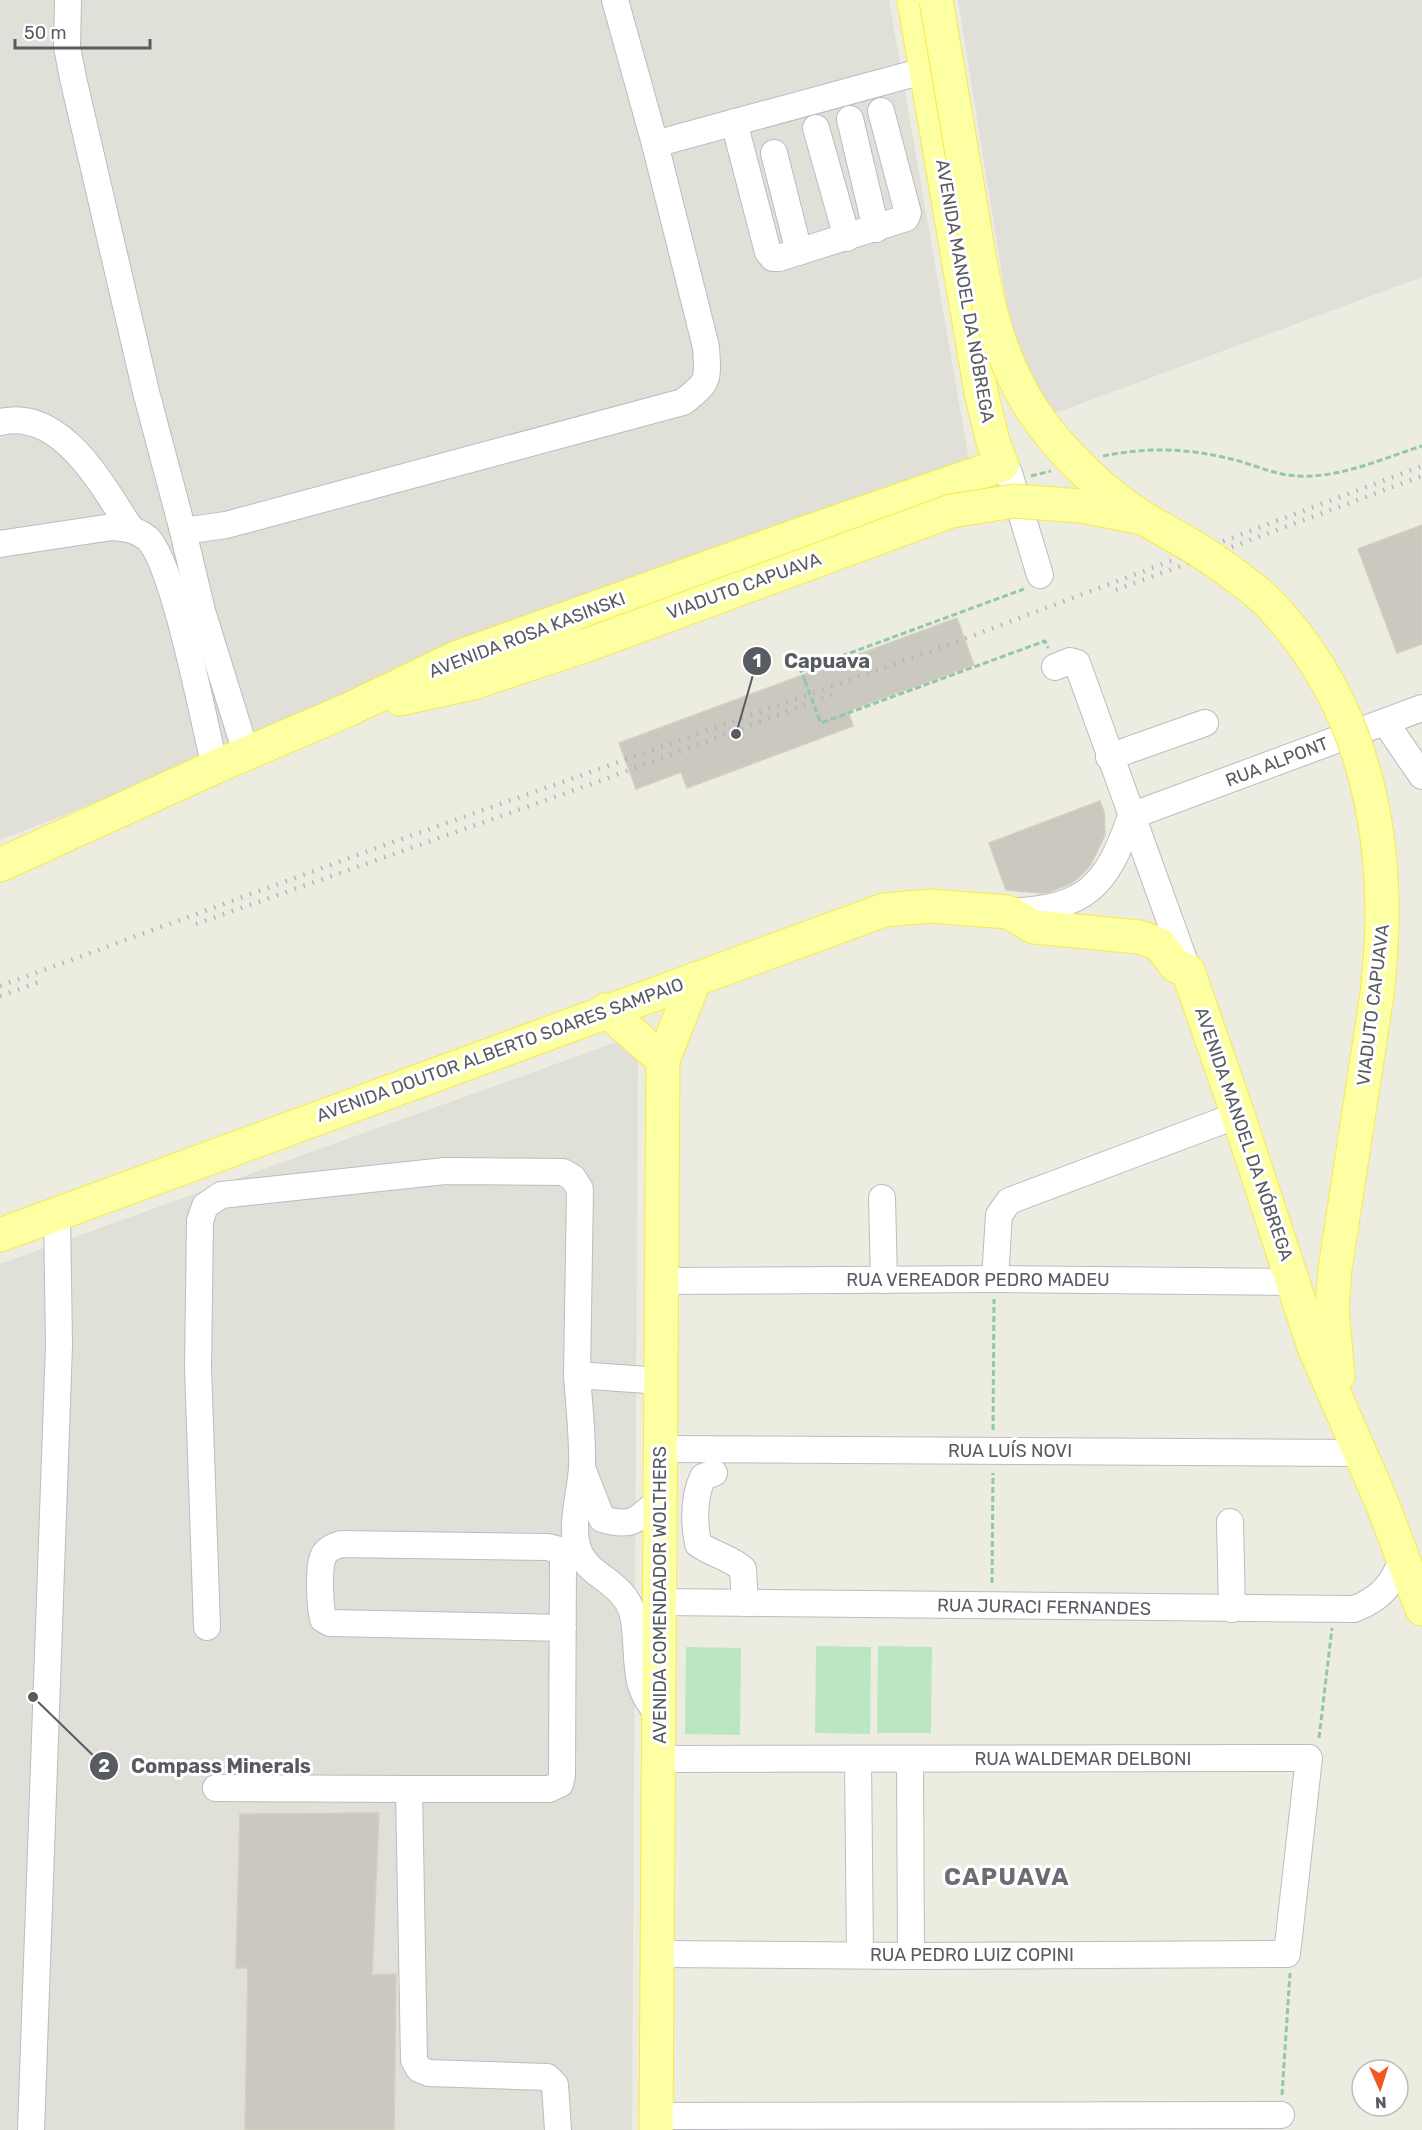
<svg xmlns="http://www.w3.org/2000/svg" width="1422" height="2130" viewBox="0 0 1422 2130" font-family="Rubik,sans-serif">
  <style>
    .industrial { fill: #e0dfd8 }
    .green { fill: #bae7c2 }
    .building { fill: #cac8bf; stroke: #d2cfbe; stroke-width: 1.5 }
    .lines { fill: none; stroke-linecap: round; stroke-linejoin: round }
    .minor-casing { stroke: #bbbcc3; stroke-width: 28 }
    .major-casing { stroke: #fae84c; stroke-width: 35 }
    .path { stroke: #93c7ab; stroke-width: 3; stroke-dasharray: 6 3; stroke-linecap: butt }
    .minor { stroke: #fff; stroke-width: 26 }
    .major { stroke: #fdffa3; stroke-width: 33 }
    .rail { stroke: #b4b4b5; stroke-width: 4.5; stroke-dasharray: 1.5 8; stroke-linecap: butt }
    .major-bridge-casing { stroke: #fae84c; stroke-width: 35; stroke-linecap: butt }
    .path-bridge { stroke: #93c7ab; stroke-width: 3; stroke-dasharray: 6 3; stroke-linecap: butt }
    .major-bridge { stroke: #fdffa3; stroke-width: 33 }
    .labels { text-anchor: middle; stroke-width: 6; stroke-linejoin: round; paint-order: stroke }
    .street-label { font-size: 18px; fill: #595b62; stroke: #fff }
    .district-label { font-size: 24px; font-weight: bold; letter-spacing: 1.5px; fill: #6a6d74; stroke: #fff }
    .leader { fill: none; stroke: #595b62; stroke-width: 2 }
    .callout-dot { fill: #595b62; stroke: #fff; stroke-width: 2 }
    .mark-label { font-size: 18px; text-anchor: middle; font-weight: bold; fill: #fff }
    .callout-label { font-size: 20px; text-anchor: middle; font-weight: bold; fill: #595b62; stroke: #fff; stroke-width: 6; stroke-linejoin: round; paint-order: stroke }
  </style>
  <rect width="100%" height="100%" fill="#edece0"/>
  <g class="industrial">
    <polygon points="0,0 889,0 969,460 0,840"/>
    <polygon points="958,0 1422,0 1422,277 1026,424"/>
    <polygon points="614,1043 638,1052 632,2130 0,2130 0,1264"/>
  </g>
  <g class="green">
    <polygon points="816,1646 871,1647 870,1734 815,1733"/>
    <polygon points="878,1646 932,1647 931,1733 877,1733"/>
    <polygon points="686,1647 741,1648 740,1735 685,1734"/>
  </g>
  <g class="building">
    <polygon points="1422,525 1422,644 1397,653 1358,549"/>
    <polygon points="957,618 974,665 848,711 853,726 687,788 681,772 636,789 619,743"/>
    <polygon points="1100,801 1104,812 1105,835 1091,864 1083,874 1070,884 1049,892 1040,893 1006,890 989,843"/>
    <polygon points="379,1813 372,1975 396,1974 394,2130 245,2130 248,1968 236,1968 240,1814"/>
  </g>
  <g class="lines">
    <g class="minor-casing">
      <g id="minor">
        <path d="M68 0 67 47 73 78 146 392 183 531 226 525 683 402C710 381 708 380 706 347L655 144 615 0"/>
        <polyline points="850,119 876,229"/>
        <polyline points="734,122 768,252 773,258 779,258 906,218 908,213 881,111"/>
        <polyline points="816,128 847,238"/>
        <polyline points="655,144 927,70"/>
        <polyline points="774,153 799,252"/>
        <path d="M0 422C62 407 103 487 131 529"/>
        <polyline points="1002,465 1009,473 1040,575"/>
        <polyline points="183,531 202,611 246,753"/>
        <path d="M0 544 112 527C125 528 136 529 147 538 174 562 204 724 215 767"/>
        <polyline points="1055,667 1070,661 1077,663 1188,971"/>
        <polyline points="1385,722 1422,776"/>
        <polyline points="1109,757 1205,723"/>
        <polyline points="1131,816 1422,708"/>
        <path d="M1008 912C1086 908 1106 888 1131 816"/>
        <polyline points="882,1198 884,1280"/>
        <polyline points="995,1279 999,1215 1009,1201 1238,1115"/>
        <polyline points="661,1281 995,1279 1295,1282"/>
        <path d="M577 1375C579 1405 583 1437 582 1467 581 1494 568 1528 580 1554 592 1578 625 1583 633 1615 641 1652 629 1686 659 1714"/>
        <polyline points="660,1449 1360,1453"/>
        <path d="M584 1473 602 1519C632 1528 638 1520 660 1499"/>
        <path d="M714 1473 703 1477C693 1498 694 1522 698 1544 712 1554 731 1558 743 1569L745 1603"/>
        <polyline points="1230,1522 1232,1609"/>
        <path d="M659 1602 1354 1609C1381 1599 1394 1583 1403 1556"/>
        <polyline points="207,1627 198,1368 200,1221 205,1206 221,1195 445,1171 563,1172 573,1178 580,1189 577,1375 661,1381"/>
        <polyline points="858,1759 860,1954"/>
        <polyline points="910,1759 911,1956"/>
        <polyline points="216,1788 409,1789 414,2060 419,2069 429,2073 547,2077 555,2085 558,2130"/>
        <path d="M409 1789H549L560 1784 562 1775 563 1558 560 1550 547 1547 341 1544C334 1546 326 1549 323 1557 318 1569 320 1606 323 1619L330 1623 563 1628"/>
        <polyline points="657,1954 911,1956 1287,1954 1309,1758 659,1759"/>
        <polyline points="657,2116 1281,2115"/>
        <polyline points="31,2130 59,1345 57,1214"/>
      </g>
    </g>
    <g class="major-casing">
      <g id="major">
        <polyline points="400,699 473,683 587,645"/>
        <polyline points="0,865 215,767 348,710 456,658 799,535 1002,465 993,442 981,392 914,0"/>
        <polyline points="606,1010 663,1060"/>
        <polyline points="0,1235 884,910 930,906 1008,912 1034,927 1139,937 1159,944 1176,966 1188,971 1238,1115 1314,1347 1382,1503 1422,1609"/>
        <polyline points="1338,1376 1332,1309 1335,1269 1376,1001"/>
        <polyline points="656,2130 663,1060 695,979"/>
      </g>
    </g>
    <g class="path">
      <path d="M1103 456C1148 447 1187 448 1231 459 1253 464 1274 475 1298 476 1341 478 1381 459 1422 446"/>
      <polyline points="1031,476 1051,471"/>
      <polyline points="805,681 801,671 1024,589"/>
      <polyline points="818,716 821,723 1045,641 1048,648"/>
      <polyline points="993,1430 994,1299"/>
      <polyline points="992,1583 993,1473"/>
      <polyline points="1319,1738 1332,1628"/>
      <polyline points="1282,2095 1290,1973"/>
    </g>
    <use href="#minor" class="minor"/>
    <use href="#major" class="major"/>
    <g class="rail">
      <polyline points="1116,590 1422,476"/>
      <polyline points="196,924 600,781 834,694"/>
      <polyline points="0,986 382,846 948,645 1422,466"/>
      <polyline points="0,996 39,982"/>
    </g>
    <g class="major-bridge-casing">
      <g id="major-bridge">
        <path d="M936 0C947 65 958 130 969 195 982 273 989 343 1033 411 1059 450 1104 494 1145 519 1168 533 1193 545 1215 561 1236 576 1261 593 1278 613 1374 720 1394 863 1376 1001"/>
        <polyline points="587,645 951,511 1014,501 1081,506 1138,517"/>
      </g>
    </g>
    <polyline class="path-bridge" points="805,681 818,716"/>
    <use href="#major-bridge" class="major-bridge"/>
  </g>
  <g class="labels">
    <g class="street-label">
      <text transform="translate(965 291) rotate(80)" y="6">AVENIDA MANOEL DA NÓBREGA</text>
      <text transform="translate(744 586) rotate(-20)" y="6">VIADUTO CAPUAVA</text>
      <text transform="translate(527 635) rotate(-21)" y="6">AVENIDA ROSA KASINSKI</text>
      <text transform="translate(1277 762) rotate(-21)" y="6">RUA ALPONT</text>
      <text transform="translate(1373 1005) rotate(-83)" y="6">VIADUTO CAPUAVA</text>
      <text transform="translate(500 1050) rotate(-20)" y="6">AVENIDA DOUTOR ALBERTO SOARES SAMPAIO</text>
      <text transform="translate(1244 1134) rotate(71)" y="6">AVENIDA MANOEL DA NÓBREGA</text>
      <text x="978" y="1286">RUA VEREADOR PEDRO MADEU</text>
      <text x="1010" y="1457">RUA LUÍS NOVI</text>
      <text transform="translate(660 1595) rotate(-90)" y="6">AVENIDA COMENDADOR WOLTHERS</text>
      <text transform="translate(1044 1607) rotate(1)" y="6">RUA JURACI FERNANDES</text>
      <text x="1083" y="1765">RUA WALDEMAR DELBONI</text>
      <text x="972" y="1961">RUA PEDRO LUIZ COPINI</text>
    </g>
    <g class="district-label">
      <text x="1007" y="1885">CAPUAVA</text>
    </g>
  </g>
  <path class="leader" d="M736 734L757 661M33 1697L104 1766"/>
  <g class="callout-dot">
    <circle cx="736" cy="734" r="6"/>
    <circle cx="33" cy="1697" r="6"/>
    <circle cx="757" cy="661" r="15"/>
    <circle cx="104" cy="1766" r="15"/>
  </g>
  <g class="mark-label">
    <text x="757" y="667">1</text>
    <text x="104" y="1772">2</text>
  </g>
  <g class="callout-label">
    <text x="827" y="668">Capuava</text>
    <text x="221" y="1773">Compass Minerals</text>
  </g>
  <g transform="translate(1380 2088) rotate(177)"><circle r="28" fill="#ffffff" stroke="#bdbdc0" stroke-width="1.5"/>
  <path d="M0-4.5L10 22L0 15L-10 22Z" fill="#f3561f"/>
  <text y="-9" font-size="16" font-weight="bold" text-anchor="middle" fill="#595b62">N</text>
  </g>
  <path d="M15 39v9h135v-9" fill="none" stroke="#595b62" stroke-width="3"/>
  <text x="24" y="39" font-size="18" fill="#595b62" stroke="#ffffff" stroke-width="4.5" paint-order="stroke">50 m</text>
</svg>
